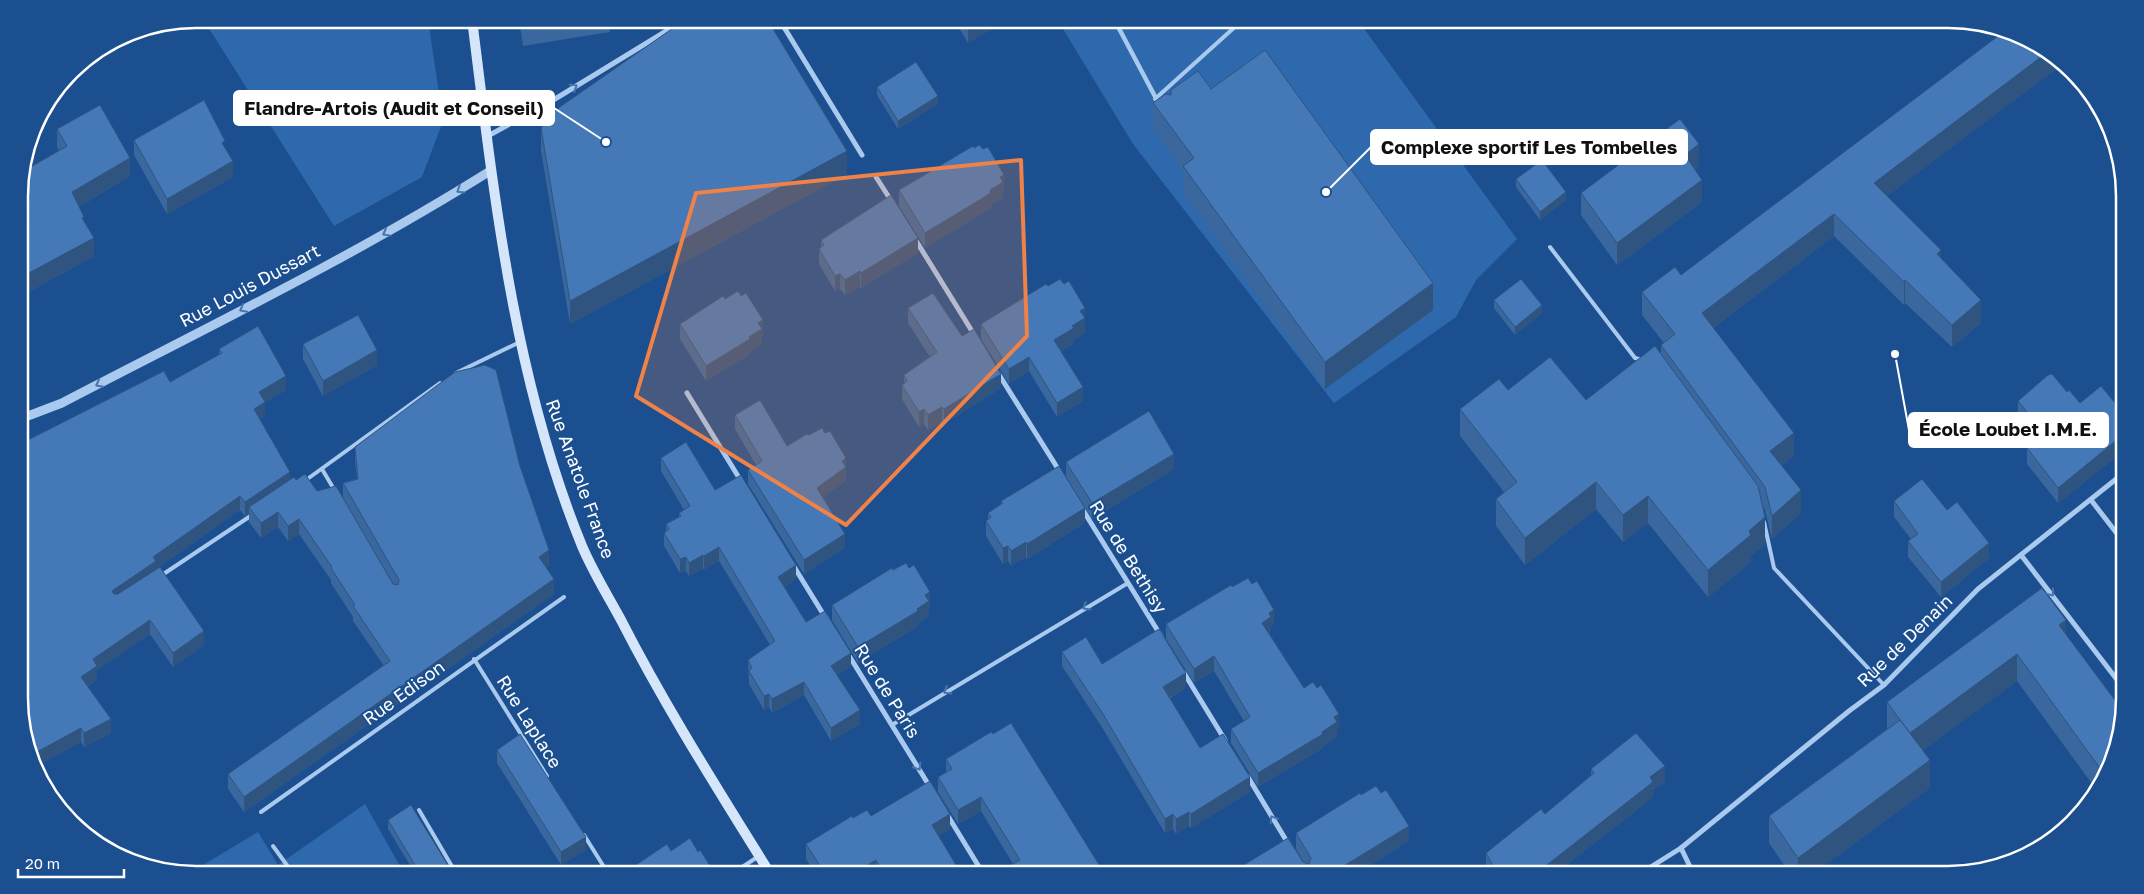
<svg xmlns="http://www.w3.org/2000/svg" width="2144" height="894" viewBox="0 0 2144 894" font-family="'Golos Text',sans-serif">
  <style>
    .green { fill: #2e69ad }
    .lines { fill: none; stroke-linecap: round; stroke-linejoin: round }
    .service { stroke: #a9c9ee; stroke-width: 4 }
    .pedestrian { stroke: #a9c9ee; stroke-width: 4.5 }
    .minor { stroke: #a9c9ee; stroke-width: 5 }
    .tertiary { stroke: #a9c9ee; stroke-width: 9 }
    .secondary { stroke: #d6e6fa; stroke-width: 10 }
    .wall { fill: #3a679d }
    .shaded-wall { fill: #305480 }
    .building { fill: #4478b7; stroke: #305480 }
    .oneway { stroke: #4674ac }
    .marked { fill: #ee8249; fill-opacity: 0.2; stroke: #ee8249; stroke-width: 4; stroke-linejoin: round }
    .labels { text-anchor: middle; stroke-width: 4; stroke-linejoin: round; paint-order: stroke }
    .street-label { font-size: 18px; fill: #fff; stroke: #1b4f8f }
    .rim { fill: none; stroke: #fff; stroke-width: 2.5 }
    .leader { fill: none; stroke: #fff; stroke-width: 2 }
    .callout-dot { fill: #fff; stroke: #1b4f8f; stroke-width: 2 }
    .callout { fill: #fff; stroke: #fff; stroke-width: 2 }
    .callout-label { font-size: 19px; text-anchor: middle; font-weight: bold; fill: #111 }
  </style>
  <rect width="100%" height="100%" fill="#1b4f8f"/>
  <g class="green">
    <polygon points="203,19 428,19 443,121 422,177 334,226"/>
    <polygon points="1057,19 1357,19 1517,239 1476,280 1456,317 1334,403 1133,144"/>
    <polygon points="365,804 405,875 188,874 258,832 278,865"/>
  </g>
  <g class="lines">
    <g class="service">
      <polyline points="1155,99 1237,25 1239,19"/>
      <polyline points="1550,247 1635,358 1643,360"/>
      <polyline points="456,373 520,342"/>
      <polyline points="322,469 335,491"/>
      <polyline points="306,480 440,383"/>
      <polyline points="1764,522 1774,568 1884,685"/>
      <polyline points="162,575 252,515"/>
      <polyline points="474,659 547,776"/>
      <polyline points="892,725 1128,583"/>
      <polyline points="419,810 457,875"/>
      <polyline points="261,812 564,597"/>
      <polyline points="584,835 609,875"/>
      <polyline points="273,846 294,875"/>
      <polyline points="730,875 759,856"/>
    </g>
    <polyline class="pedestrian" points="1114,19 1159,104"/>
    <g class="minor">
      <polyline points="779,19 862,155"/>
      <polyline points="486,137 555,99 686,19"/>
      <polyline points="876,177 892,202"/>
      <polyline points="915,239 975,336"/>
      <polyline points="998,373 1060,472"/>
      <polyline points="687,393 741,481"/>
      <polyline points="2091,500 2125,544"/>
      <polyline points="1081,507 1161,636"/>
      <polyline points="2021,555 2125,690"/>
      <polyline points="793,565 825,617"/>
      <polyline points="848,654 930,787"/>
      <polyline points="1184,673 1225,740"/>
      <polyline points="1248,777 1289,845"/>
      <polyline points="948,816 984,875"/>
      <polyline points="1681,848 1694,875"/>
      <polyline points="1638,875 1681,848 1849,711 1884,685 1978,589 2125,472"/>
    </g>
    <path class="tertiary" d="M20 419 62 403C206 328 353 257 490 171"/>
    <path class="secondary" d="M472 19C494 196 514 380 582 546 593 572 608 596 621 620 666 708 719 791 771 875"/>
  </g>
  <g class="wall">
    <polygon points="519,19 610,19 610,32 523,46"/>
    <polygon points="661,19 678,19 674,21 664,23"/>
    <polygon points="954,19 1008,19 968,43"/>
    <polygon points="2060,66 1887,196 1941,259 1981,323 1952,347 1905,303 1904,305 1834,236 1713,328 1794,456 1782,465 1801,513 1772,539 1765,510 1763,507 1765,544 1751,556 1751,562 1708,597 1648,523 1623,542 1596,509 1525,565 1496,526 1496,499 1504,492 1460,436 1460,409 1508,390 1586,400 1661,354 1661,345 1664,343 1642,315 1642,292 1681,275"/>
    <polygon points="877,87 938,104 898,129 877,95"/>
    <polygon points="1211,89 1433,310 1325,389 1183,193 1183,171 1153,130 1153,103 1171,95"/>
    <polygon points="541,128 847,174 570,324 541,151"/>
    <polygon points="57,129 130,176 79,207 84,221 94,256 25,294 19,284 19,183 59,151 57,147"/>
    <polygon points="134,140 225,148 233,177 167,214 134,155"/>
    <polygon points="1699,166 1695,170 1702,202 1617,265 1581,215 1581,193"/>
    <polygon points="1516,179 1566,200 1540,220 1516,187"/>
    <polygon points="899,190 1004,190 1003,191 1003,198 991,205 991,208 925,248 899,206"/>
    <polygon points="821,240 918,253 861,288 860,287 845,295 840,289 835,291 819,264 819,249 821,247"/>
    <polygon points="1064,284 1085,308 1085,333 1074,340 1074,343 1061,351 1083,401 1057,417 1029,371 1009,384 981,339 981,324"/>
    <polygon points="1494,300 1542,313 1515,335 1494,308"/>
    <polygon points="908,308 962,336 1001,388 944,424 942,422 928,430 924,424 919,427 902,399 902,385 904,383 904,375 930,357 908,323"/>
    <polygon points="680,324 763,336 762,336 762,344 750,352 750,354 706,381 680,339"/>
    <polygon points="303,344 377,365 323,396 303,359"/>
    <polygon points="219,349 286,390 265,402 265,416 260,419 290,480 296,480 317,491 343,498 343,483 357,479 355,462 355,447 520,466 549,565 546,567 554,594 244,812 228,789 228,774 384,666 353,621 353,617 331,583 331,580 299,534 288,541 278,527 261,538 249,522 249,513 245,516 240,510 156,569 204,645 173,667 150,634 97,670 97,679 88,686 111,733 84,747 81,742 38,765 20,722 20,444 170,382 219,355"/>
    <polygon points="2067,392 2080,403 2124,414 2125,450 2058,503 2027,464 2027,448 2037,440 2018,416 2018,401"/>
    <polygon points="735,415 787,446 809,435 825,433 846,458 846,481 823,497 845,548 804,574 748,484 748,470 756,465 735,429"/>
    <polygon points="661,458 715,490 796,579 784,587 806,622 851,667 837,675 860,724 831,741 804,695 772,713 769,707 764,710 749,684 748,660 770,645 719,561 704,570 703,568 689,576 686,571 680,573 664,546 664,533 666,531 666,524 679,517 679,513 684,510 661,471"/>
    <polygon points="1066,462 1174,469 1092,519 1066,477"/>
    <polygon points="1001,501 1085,523 1027,559 1026,557 1011,566 1008,561 1003,564 986,536 986,521 988,519 988,513 1001,504"/>
    <polygon points="1894,501 1989,558 1941,597 1908,557 1908,541 1911,539 1894,517"/>
    <polygon points="893,570 930,607 929,608 929,616 918,623 918,626 858,663 832,620 832,605"/>
    <polygon points="1232,587 1274,624 1271,626 1271,631 1269,633 1304,688 1339,728 1337,729 1337,737 1323,746 1323,748 1258,787 1231,743 1231,729 1244,721 1214,671 1194,683 1166,639 1166,624"/>
    <polygon points="2066,635 2112,766 2095,788 2017,681 1922,751 1930,788 1811,875 1791,875 1769,843 1769,816 1887,729 1887,702"/>
    <polygon points="1062,652 1186,688 1170,698 1200,748 1250,792 1191,828 1189,826 1176,834 1173,829 1165,833 1103,729 1062,666"/>
    <polygon points="497,750 586,850 561,865 497,763"/>
    <polygon points="946,759 1101,875 1011,875 1011,865 1013,864 981,811 958,824 938,792 938,777 946,772"/>
    <polygon points="1591,769 1665,781 1653,790 1653,797 1554,875 1489,875 1486,869 1486,853 1545,814 1591,776"/>
    <polygon points="1376,786 1381,793 1386,790 1409,826 1409,841 1354,875 1229,875 1229,874 1288,838 1304,862 1296,849 1296,833 1360,793 1361,795"/>
    <polygon points="871,816 950,829 938,836 962,875 816,875 806,859 806,844"/>
    <polygon points="388,820 454,875 416,875 388,829"/>
  </g>
  <g class="shaded-wall">
    <polygon points="968,19 1008,19 968,43"/>
    <polygon points="2045,54 2060,66 1874,206 1874,183"/>
    <polygon points="938,96 938,104 898,129 898,121"/>
    <polygon points="1699,144 1699,166 1685,177 1685,155"/>
    <polygon points="847,151 847,174 570,324 570,301"/>
    <polygon points="130,158 130,176 72,211 72,192"/>
    <polygon points="233,161 233,177 167,214 167,199"/>
    <polygon points="1004,175 1004,190 1003,191 1003,198 991,205 991,208 925,248 925,233 990,190 1000,177"/>
    <polygon points="1702,180 1702,202 1617,265 1617,243"/>
    <polygon points="1566,192 1566,200 1540,220 1540,212"/>
    <polygon points="1834,214 1834,236 1702,336 1702,313"/>
    <polygon points="94,238 94,256 25,294 25,275"/>
    <polygon points="918,238 918,253 861,288 861,273"/>
    <polygon points="1941,250 1941,273 1937,254"/>
    <polygon points="860,271 860,287 845,295 845,280"/>
    <polygon points="840,274 840,289 835,291 835,276"/>
    <polygon points="1905,280 1905,303 1904,305 1904,282"/>
    <polygon points="1433,283 1433,310 1325,389 1325,362"/>
    <polygon points="1981,300 1981,323 1952,347 1952,325"/>
    <polygon points="1542,305 1542,313 1515,335 1515,327"/>
    <polygon points="1085,308 1085,333 1074,340 1074,343 1054,355 1054,340 1072,326 1080,311"/>
    <polygon points="763,320 763,336 762,336 762,344 750,352 750,354 706,381 706,366 749,337 758,323"/>
    <polygon points="377,350 377,365 323,396 323,381"/>
    <polygon points="23,355 23,371 20,373 20,357"/>
    <polygon points="1029,357 1029,371 1009,384 1009,369"/>
    <polygon points="1001,374 1001,388 944,424 944,409"/>
    <polygon points="286,376 286,390 259,405 259,392"/>
    <polygon points="1083,387 1083,401 1057,417 1057,403"/>
    <polygon points="265,402 265,416 254,423 254,409"/>
    <polygon points="942,407 942,422 928,430 928,415"/>
    <polygon points="924,409 924,424 919,427 919,412"/>
    <polygon points="1794,433 1794,456 1770,474 1770,451"/>
    <polygon points="2124,434 2125,450 2058,503 2058,488"/>
    <polygon points="1174,454 1174,469 1092,519 1092,503"/>
    <polygon points="846,458 846,481 817,502 817,488 842,461"/>
    <polygon points="290,472 290,485 249,507 249,513 245,516 245,502"/>
    <polygon points="1596,482 1596,509 1525,565 1525,538"/>
    <polygon points="1801,490 1801,513 1772,539 1772,516"/>
    <polygon points="240,496 240,510 156,569 156,574 112,605 112,591 153,557"/>
    <polygon points="1648,496 1648,523 1623,542 1623,515"/>
    <polygon points="1085,508 1085,523 1027,559 1027,544"/>
    <polygon points="278,512 278,527 261,538 261,523"/>
    <polygon points="1765,517 1765,544 1751,556 1751,562 1708,597 1708,570 1749,531"/>
    <polygon points="299,519 299,534 288,541 288,526"/>
    <polygon points="845,534 845,548 804,574 804,560"/>
    <polygon points="1026,542 1026,557 1011,566 1011,551"/>
    <polygon points="1989,543 1989,558 1941,597 1941,582"/>
    <polygon points="1008,546 1008,561 1003,564 1003,548"/>
    <polygon points="719,547 719,561 704,570 704,556"/>
    <polygon points="549,550 549,565 539,572 539,557"/>
    <polygon points="703,555 703,568 689,576 689,563"/>
    <polygon points="686,557 686,571 680,573 680,559"/>
    <polygon points="796,565 796,579 778,591 778,577"/>
    <polygon points="554,579 554,594 244,812 244,797"/>
    <polygon points="930,592 930,607 929,608 929,616 918,623 918,626 858,663 858,647"/>
    <polygon points="1274,610 1274,624 1271,626 1271,631 1262,637 1262,623 1269,613"/>
    <polygon points="150,620 150,634 97,670 97,679 81,690 81,677 93,659"/>
    <polygon points="2066,620 2066,647 2059,625"/>
    <polygon points="204,631 204,645 173,667 173,653"/>
    <polygon points="851,653 851,667 831,679 831,666"/>
    <polygon points="2017,654 2017,681 1910,760 1910,733"/>
    <polygon points="1214,656 1214,671 1194,683 1194,669"/>
    <polygon points="1186,673 1186,688 1163,701 1163,687"/>
    <polygon points="804,682 804,695 772,713 772,699"/>
    <polygon points="769,694 769,707 764,710 764,696"/>
    <polygon points="860,710 860,724 831,741 831,728"/>
    <polygon points="1339,714 1339,728 1337,729 1337,737 1323,746 1323,748 1258,787 1258,773 1322,732 1334,717"/>
    <polygon points="111,719 111,733 84,747 84,733"/>
    <polygon points="81,728 81,742 38,765 33,754"/>
    <polygon points="1930,760 1930,788 1811,875 1798,875 1798,858"/>
    <polygon points="1665,766 1665,781 1653,790 1653,797 1554,875 1534,875"/>
    <polygon points="1250,777 1250,792 1191,828 1191,814"/>
    <polygon points="981,797 981,811 958,824 958,810"/>
    <polygon points="1189,812 1189,826 1176,834 1176,819"/>
    <polygon points="950,814 950,829 932,840 932,825"/>
    <polygon points="1173,814 1173,829 1165,833 1165,819"/>
    <polygon points="1409,826 1409,841 1354,875 1329,875"/>
    <polygon points="586,837 586,850 561,865 561,852"/>
    <polygon points="876,860 876,875 851,875"/>
    <polygon points="1101,868 1101,875 1089,875"/>
    <polygon points="1519,870 1519,875 1512,875"/>
  </g>
  <g class="building">
    <polygon points="686,19 767,19 847,151 570,301 541,128 557,109"/>
    <polygon points="2006,30 2016,32 2045,54 1874,183 1941,250 1937,254 1981,300 1952,325 1905,280 1904,282 1834,214 1702,313 1794,433 1770,451 1801,490 1772,516 1765,487 1661,345 1675,334 1642,292 1675,267 1681,275"/>
    <polygon points="1265,50 1433,283 1325,362 1183,166 1194,158 1153,103 1165,94 1171,95 1171,90 1198,71 1211,89"/>
    <polygon points="916,62 938,96 898,121 877,87"/>
    <polygon points="204,100 225,141 222,143 233,161 167,199 134,140"/>
    <polygon points="100,105 130,158 72,192 84,217 82,218 94,238 25,275 19,265 19,183 22,172 67,146 57,129"/>
    <polygon points="1680,119 1699,144 1685,155 1702,180 1617,243 1581,193"/>
    <polygon points="979,145 983,149 988,147 1004,175 1000,177 1003,182 990,190 991,193 925,233 899,190 973,146 974,148"/>
    <polygon points="1542,160 1566,192 1540,212 1516,179"/>
    <polygon points="891,195 918,238 861,273 860,271 845,280 840,274 835,276 819,249 824,245 821,240"/>
    <polygon points="1060,279 1064,284 1069,281 1085,308 1080,311 1085,318 1072,326 1074,328 1054,340 1083,387 1057,403 1029,357 1009,369 981,324 1046,284 1048,286"/>
    <polygon points="1521,279 1542,305 1515,327 1494,300"/>
    <polygon points="738,291 741,296 746,293 763,320 758,323 762,329 749,337 750,339 706,366 680,324 723,296 725,299"/>
    <polygon points="933,293 962,336 974,329 1001,374 944,409 942,407 928,415 924,409 919,412 902,385 907,381 904,375 937,352 908,308"/>
    <polygon points="358,315 377,350 323,381 303,344"/>
    <polygon points="258,326 286,376 259,392 265,402 254,409 290,472 245,502 240,496 153,557 156,561 112,591 114,594 118,594 160,567 204,631 173,653 150,620 93,659 97,666 81,677 111,719 84,733 81,728 33,754 20,722 20,672 22,672 20,669 20,444 164,371 170,382 222,353 219,349"/>
    <polygon points="1655,346 1758,486 1765,517 1749,531 1751,535 1708,570 1648,496 1623,515 1596,482 1525,538 1496,499 1517,482 1460,409 1499,379 1508,390 1550,357 1586,400"/>
    <polygon points="20,350 23,355 20,357"/>
    <polygon points="485,365 496,370 520,466 549,550 539,557 554,579 244,797 228,774 390,661 353,606 355,605 331,568 332,567 299,519 288,526 278,512 261,523 249,507 294,477 296,480 305,474 317,491 336,486 393,584 398,585 399,580 343,483 358,479 355,447 455,372"/>
    <polygon points="2052,374 2067,392 2069,390 2080,403 2101,386 2124,414 2124,434 2058,488 2027,448 2045,434 2018,401 2048,375"/>
    <polygon points="760,400 787,446 807,434 809,435 822,428 825,433 830,431 846,458 842,461 846,467 817,488 845,534 804,560 748,470 762,461 735,415"/>
    <polygon points="1149,411 1174,454 1092,503 1066,462"/>
    <polygon points="686,442 715,490 741,475 796,565 778,577 806,622 825,611 851,653 831,666 860,710 831,728 804,682 772,699 769,694 764,696 749,671 752,668 748,660 775,641 719,547 704,556 703,555 689,563 686,557 680,559 664,533 669,529 666,524 681,516 679,513 690,506 661,458"/>
    <polygon points="1059,466 1085,508 1027,544 1026,542 1011,551 1008,546 1003,548 986,521 991,517 988,513 1003,503 1001,501"/>
    <polygon points="1922,479 1947,510 1957,502 1989,543 1941,582 1908,541 1918,534 1894,501"/>
    <polygon points="906,563 909,568 914,565 930,592 925,595 929,601 917,609 918,611 858,647 832,605 892,568 893,570"/>
    <polygon points="1248,578 1252,584 1257,581 1274,610 1269,613 1271,617 1262,623 1304,688 1313,682 1317,688 1321,685 1339,714 1334,717 1337,722 1322,732 1323,734 1258,773 1231,729 1250,717 1214,656 1194,669 1166,624 1231,585 1232,587"/>
    <polygon points="2042,588 2066,620 2059,625 2123,711 2112,766 2105,775 2017,654 1910,733 1887,702"/>
    <polygon points="1159,629 1186,673 1163,687 1200,748 1223,734 1250,777 1191,814 1189,812 1176,819 1173,814 1165,819 1103,714 1062,652 1086,637 1102,664"/>
    <polygon points="1900,720 1930,760 1798,858 1769,816"/>
    <polygon points="1011,723 1101,868 1089,875 1018,875 1011,865 1020,860 981,797 958,810 938,777 952,769 946,759 991,732 993,734"/>
    <polygon points="1636,733 1665,766 1650,777 1653,782 1534,875 1523,875 1519,870 1512,875 1498,875 1486,853 1541,809 1545,814 1594,773 1591,769"/>
    <polygon points="520,734 586,837 561,852 497,750"/>
    <polygon points="930,781 950,814 932,825 962,875 885,875 876,860 851,875 826,875 806,844 852,816 853,818 867,810 871,816"/>
    <polygon points="1376,786 1381,793 1386,790 1409,826 1329,875 1229,875 1229,874 1288,838 1303,862 1309,864 1311,858 1296,833 1360,793 1361,795"/>
    <polygon points="411,805 454,875 421,875 388,820"/>
    <polygon points="690,838 698,852 700,850 716,875 621,875 667,844 671,851"/>
  </g>
  <defs><path id="oneway-chevron" d="M-2-3.5L2.5 0L-2 3.5" fill="none" stroke-width="1.6" stroke-linecap="round" stroke-linejoin="round" transform="scale(1.25)"/></defs>
  <g class="oneway">
    <use href="#oneway-chevron" transform="translate(574 87) rotate(-31)"/>
    <use href="#oneway-chevron" transform="translate(460 190) rotate(148)"/>
    <use href="#oneway-chevron" transform="translate(386 233) rotate(151)"/>
    <use href="#oneway-chevron" transform="translate(243 309) rotate(152)"/>
    <use href="#oneway-chevron" transform="translate(99 384) rotate(152)"/>
    <use href="#oneway-chevron" transform="translate(2051 593) rotate(53)"/>
    <use href="#oneway-chevron" transform="translate(1086 607) rotate(149)"/>
    <use href="#oneway-chevron" transform="translate(947 691) rotate(148)"/>
    <use href="#oneway-chevron" transform="translate(918 767) rotate(58)"/>
    <use href="#oneway-chevron" transform="translate(1273 819) rotate(-121)"/>
  </g>
  <path class="marked" d="M1021 160 1027 336 846 525 636 396 696 193Z"/>
  <g class="labels">
    <g class="street-label">
      <text transform="translate(250 286) rotate(-28)" y="6">Rue Louis Dussart</text>
      <text transform="translate(580 479) rotate(70)" y="6">Rue Anatole France</text>
      <text transform="translate(1128 557) rotate(58)" y="6">Rue de Bethisy</text>
      <text transform="translate(1905 641) rotate(-44)" y="6">Rue de Denain</text>
      <text transform="translate(887 691) rotate(58)" y="6">Rue de Paris</text>
      <text transform="translate(404 693) rotate(-36)" y="6">Rue Edison</text>
      <text transform="translate(529 722) rotate(58)" y="6">Rue Laplace</text>
    </g>
  </g>
  <path d="M0 0H2144V894H0ZM196 28H1948A168 168 0 0 1 2116 196V698A168 168 0 0 1 1948 866H196A168 168 0 0 1 28 698V196A168 168 0 0 1 196 28Z" fill="#1b4f8f" fill-rule="evenodd"/>
  <path class="rim" d="M196 28H1948A168 168 0 0 1 2116 196V698A168 168 0 0 1 1948 866H196A168 168 0 0 1 28 698V196A168 168 0 0 1 196 28Z"/>
  <path class="leader" d="M606 142L554 108M1326 192L1371 147M1895 354L1909 430"/>
  <g class="callout-dot">
    <circle cx="606" cy="142" r="5"/>
    <circle cx="1326" cy="192" r="5"/>
    <circle cx="1895" cy="354" r="5"/>
  </g>
  <g class="callout">
    <rect x="234" y="91" width="320" height="34" rx="5"/>
    <rect x="1371" y="130" width="316" height="34" rx="5"/>
    <rect x="1909" y="413" width="199" height="34" rx="5"/>
  </g>
  <g class="callout-label">
    <text x="394" y="115">Flandre-Artois (Audit et Conseil)</text>
    <text x="1529" y="154">Complexe sportif Les Tombelles</text>
    <text x="2008" y="436">École Loubet I.M.E.</text>
  </g>
  <path d="M18 869v8h106v-8" fill="none" stroke="#ffffff" stroke-width="2.5"/>
  <text x="25" y="869" font-size="15" fill="#ffffff" stroke="#1b4f8f" stroke-width="4" paint-order="stroke">20 m</text>
</svg>
